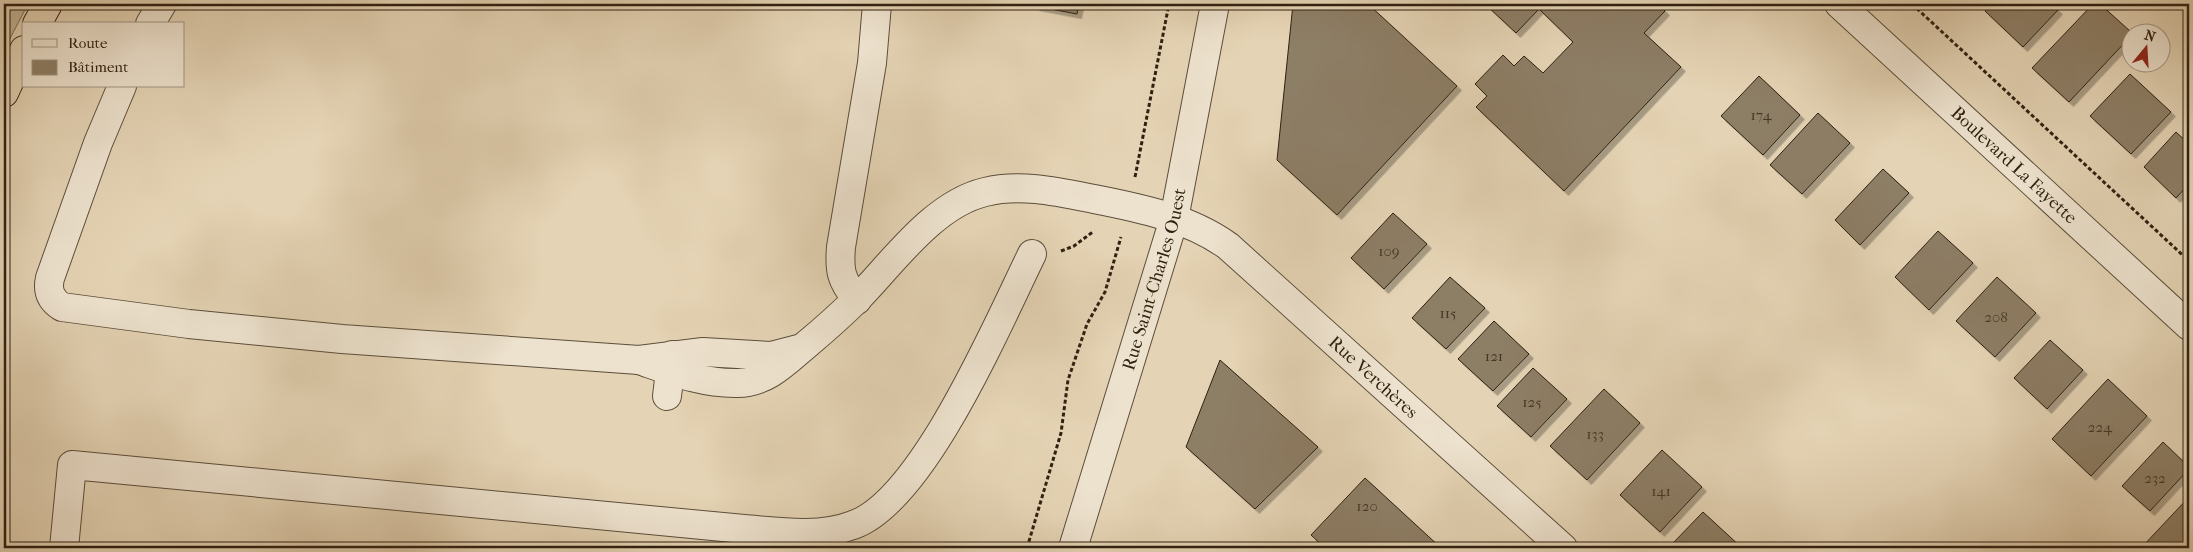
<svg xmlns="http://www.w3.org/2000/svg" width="2193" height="552" viewBox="0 0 2193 552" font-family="'IM FELL French Canon',serif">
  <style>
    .green { fill: #c5b598; stroke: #7a6b54 }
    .building { fill: #8d7e66; stroke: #2f2111; filter: url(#shadow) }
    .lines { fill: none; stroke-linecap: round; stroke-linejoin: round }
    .minor-casing { stroke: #5c4e3a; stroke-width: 30 }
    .highway-casing { stroke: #2f2111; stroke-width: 30 }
    .path { stroke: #2f2111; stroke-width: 3; stroke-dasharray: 4 2.5; stroke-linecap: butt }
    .minor { stroke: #ede2ce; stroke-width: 28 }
    .highway { stroke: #e4d3b4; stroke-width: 28 }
    .labels { text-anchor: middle; stroke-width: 5; stroke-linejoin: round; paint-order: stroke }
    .number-label { font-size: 15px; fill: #463826 }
    .street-label { font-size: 18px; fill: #2f2111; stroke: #ede2ce }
  </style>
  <defs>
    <filter id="shadow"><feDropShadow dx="4.5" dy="4.5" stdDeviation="0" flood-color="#0004"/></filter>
  </defs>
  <rect width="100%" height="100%" fill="#e4d3b4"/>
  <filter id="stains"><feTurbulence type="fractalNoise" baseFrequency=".004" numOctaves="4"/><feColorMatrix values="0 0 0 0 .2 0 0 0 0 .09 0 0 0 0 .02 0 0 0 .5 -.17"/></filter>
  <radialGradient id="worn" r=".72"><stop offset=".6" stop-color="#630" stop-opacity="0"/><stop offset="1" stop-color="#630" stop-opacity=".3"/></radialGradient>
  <polygon class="green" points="4,4 28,4 4,50"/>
  <g class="building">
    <polygon points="1035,4 1079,4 1077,14 1035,6"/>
    <polygon points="1293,4 1368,4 1457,86 1337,215 1277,160"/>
    <polygon points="1485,4 1658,4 1665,11 1644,33 1681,67 1564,191 1476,107 1487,96 1475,84 1503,55 1514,66 1524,56 1543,73 1573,42 1539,9 1516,33"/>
    <polygon points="1991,4 2052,4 2058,10 2023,47 1985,11"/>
    <polygon points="2093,4 2100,4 2131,32 2130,37 2069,102 2032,68"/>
    <polygon points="2130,74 2171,112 2131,154 2090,116"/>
    <polygon points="1759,76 1800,115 1763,155 1721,116"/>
    <polygon points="1818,113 1850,143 1802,194 1770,165"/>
    <polygon points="2176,132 2189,144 2189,184 2176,198 2144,167"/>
    <polygon points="1883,169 1909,193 1860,245 1835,220"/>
    <polygon points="1393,213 1427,244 1384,289 1351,258"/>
    <polygon points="1938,231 1973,263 1929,310 1895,277"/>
    <polygon points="1450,277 1485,308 1446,349 1412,318"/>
    <polygon points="1997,277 2036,313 1995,357 1956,321"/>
    <polygon points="1494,321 1529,354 1493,391 1458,359"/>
    <polygon points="2050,340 2083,370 2047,409 2014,378"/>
    <polygon points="1220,360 1318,447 1255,509 1186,447"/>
    <polygon points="1533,368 1567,399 1531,437 1497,406"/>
    <polygon points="2108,379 2147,416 2091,476 2052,439"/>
    <polygon points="1604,389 1640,423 1587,480 1550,446"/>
    <polygon points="2163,442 2189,467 2189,469 2150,511 2122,486"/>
    <polygon points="1662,450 1702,487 1660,532 1620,495"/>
    <polygon points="1365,478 1441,548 1325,548 1311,535"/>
    <polygon points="2189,497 2189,548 2141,548"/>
    <polygon points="1703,512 1742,548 1679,548 1673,543"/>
  </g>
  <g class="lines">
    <g class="minor-casing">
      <g id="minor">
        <path id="s1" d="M1839 4 2189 326"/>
        <polyline points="150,24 162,4"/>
        <path d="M122 86 98 143 50 278C47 291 51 300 62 307L189 324 342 339 639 360 703 352 771 356 798 349"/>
        <path d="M857 300C841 280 839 271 841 247L872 63 877 4"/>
        <path id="s2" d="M639 360C671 371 703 384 738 383 766 383 786 362 806 345 824 330 842 314 859 297 894 261 934 204 985 192 1020 183 1059 192 1094 199 1140 208 1189 218 1228 246L1563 548"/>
        <polyline points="667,396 672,355"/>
        <path d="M64 548 72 465 744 529C780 532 819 538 853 525 923 501 999 321 1032 254"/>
        <path id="s3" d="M1073 548 1174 219 1215 4"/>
      </g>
    </g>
    <g class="highway-casing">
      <g id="highway">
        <polyline points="37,24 48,4"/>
        <polyline points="4,93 24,50"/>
      </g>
    </g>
    <g class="path">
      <polyline points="1912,4 2189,261"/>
      <polyline points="1135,177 1169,4"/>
      <polyline points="1061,251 1074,246 1094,231"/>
      <polyline points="1027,548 1061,433 1068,380 1087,324 1105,292 1121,237"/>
    </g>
    <use href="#minor" class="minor"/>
    <use href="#highway" class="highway"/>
  </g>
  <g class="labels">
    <g class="number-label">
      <text x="1761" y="120">174</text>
      <text x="1389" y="256">109</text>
      <text x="1448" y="318">115</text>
      <text x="1996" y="322">208</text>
      <text x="1494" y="361">121</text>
      <text x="1532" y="407">125</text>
      <text x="2100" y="432">224</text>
      <text x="1595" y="439">133</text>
      <text x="2155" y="483">232</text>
      <text x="1661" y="496">141</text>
      <text x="1367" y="511">120</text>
    </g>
    <g class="street-label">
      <text dy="6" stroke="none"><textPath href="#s1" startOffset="238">Boulevard La Fayette</textPath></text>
      <text dy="6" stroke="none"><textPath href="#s3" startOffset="281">Rue Saint-Charles Ouest</textPath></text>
      <text dy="6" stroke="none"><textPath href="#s2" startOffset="869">Rue Verchères</textPath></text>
    </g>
  </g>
  <rect width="2193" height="552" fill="none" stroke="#e4d3b4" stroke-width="20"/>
  <rect x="5" y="5" width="2183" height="542" fill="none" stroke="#2f2111" stroke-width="2.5"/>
  <rect x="10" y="10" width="2173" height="532" fill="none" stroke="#2f2111"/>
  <rect x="22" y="22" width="162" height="65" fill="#ede2ce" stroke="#a19582"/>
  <rect x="32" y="39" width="25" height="8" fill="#ede2ce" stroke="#a19582"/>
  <text x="68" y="48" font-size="15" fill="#2f2111">Route</text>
  <rect x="32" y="60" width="25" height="15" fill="#8d7e66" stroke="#a19582"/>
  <text x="68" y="72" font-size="15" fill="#2f2111">Bâtiment</text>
  <g transform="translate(2146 48) rotate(18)"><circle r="24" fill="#ede2ce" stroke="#a19582"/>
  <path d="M0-4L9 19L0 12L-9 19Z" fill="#8f2418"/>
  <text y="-8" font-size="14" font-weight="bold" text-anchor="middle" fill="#2f2111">N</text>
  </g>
  <rect width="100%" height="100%" filter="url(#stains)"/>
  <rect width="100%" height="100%" fill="url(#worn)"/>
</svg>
